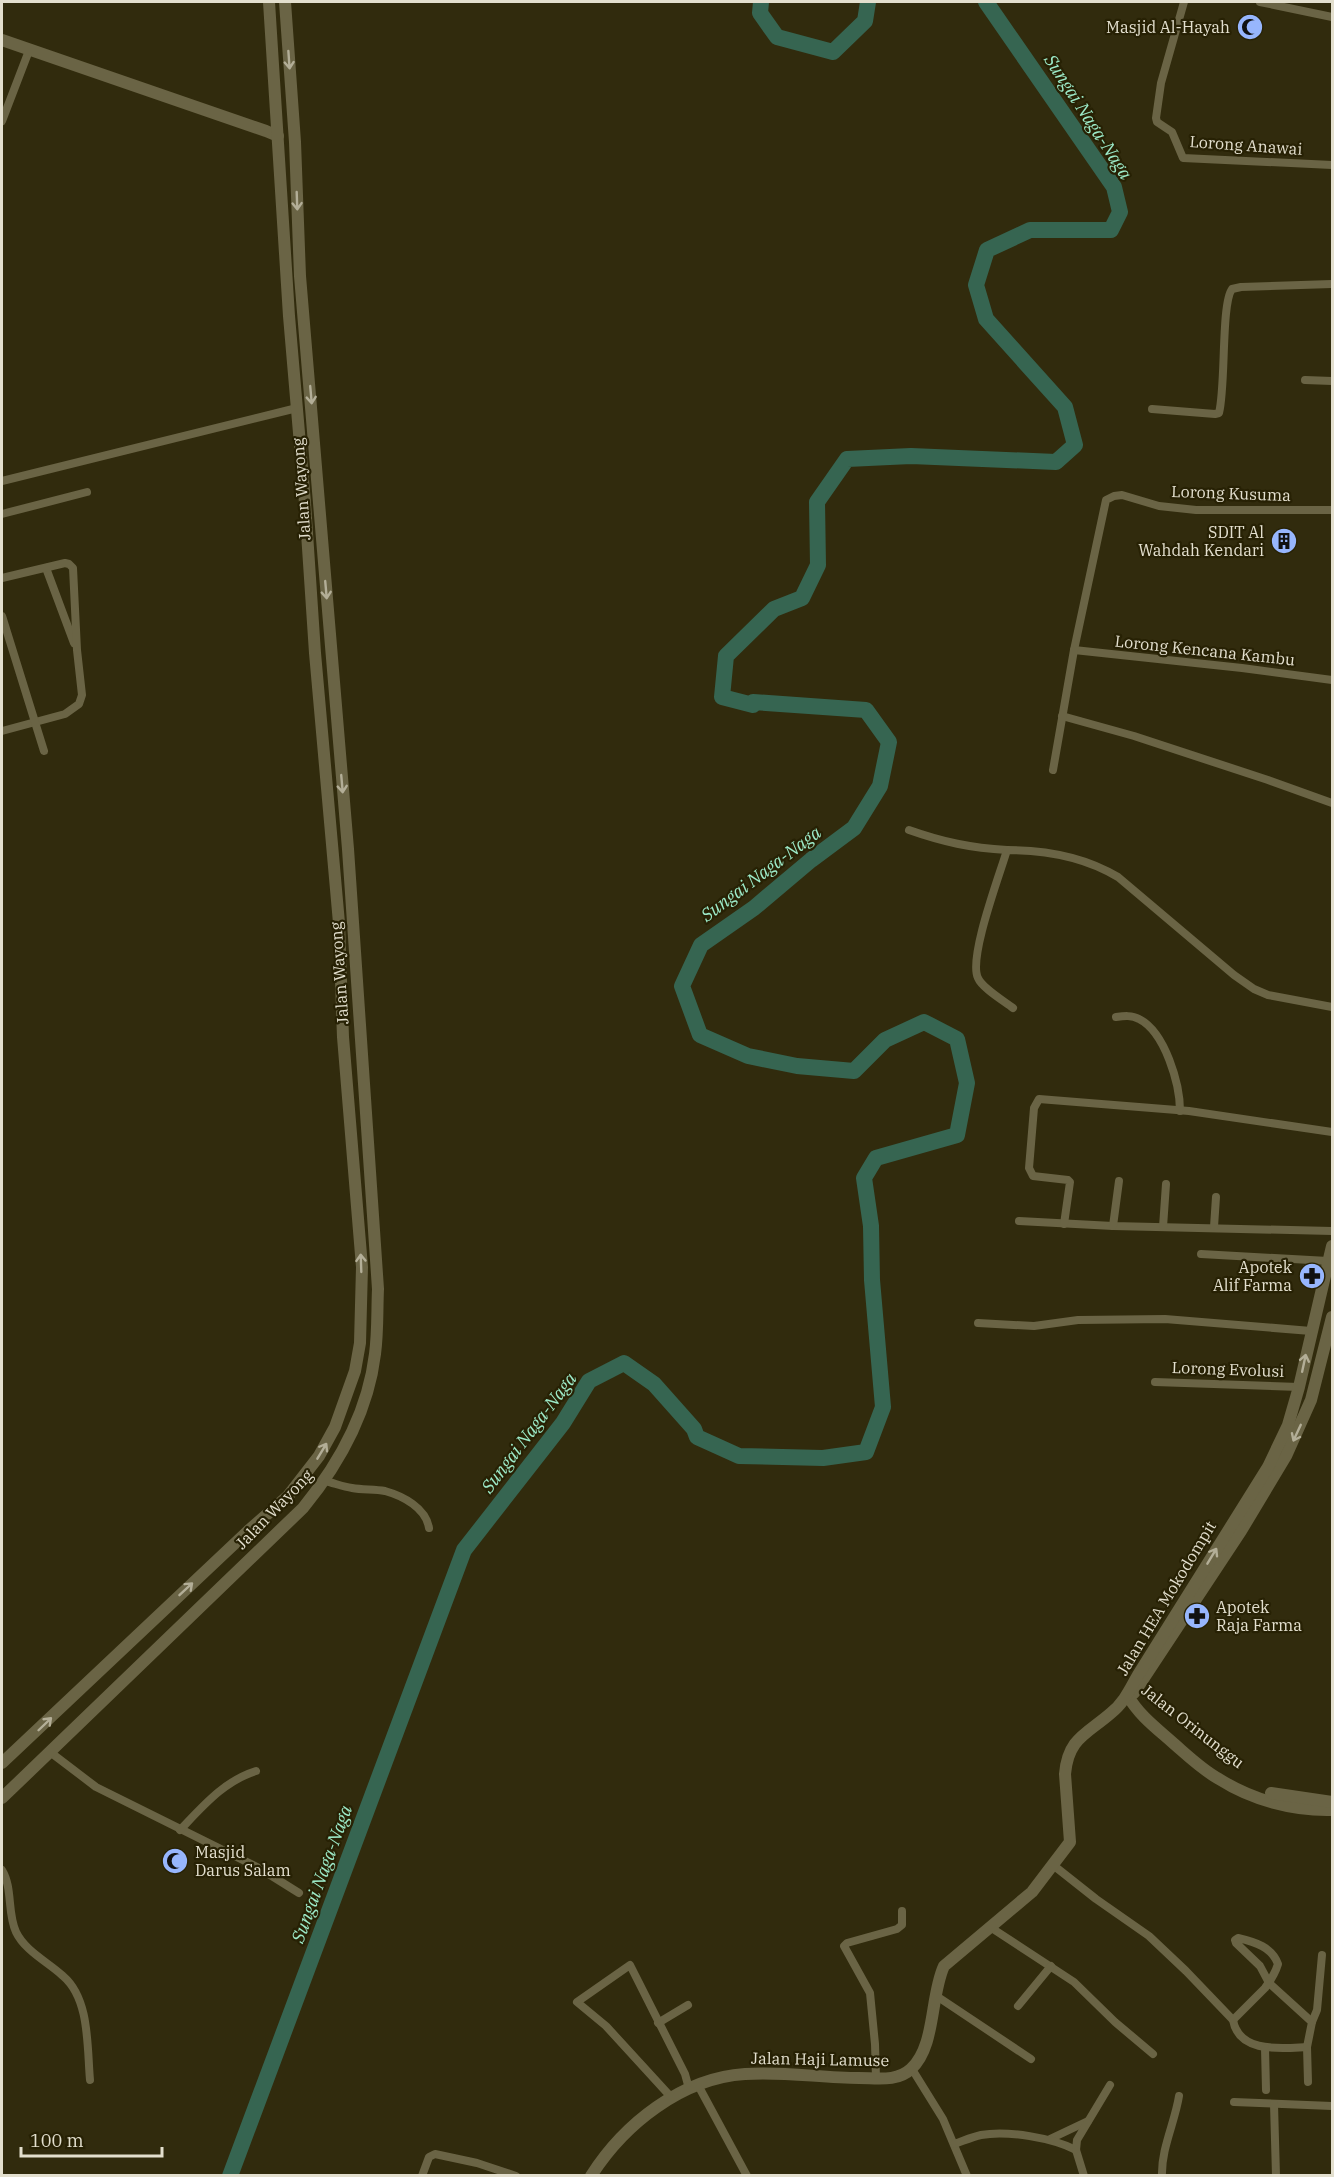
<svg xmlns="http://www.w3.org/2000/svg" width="1334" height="2177" viewBox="0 0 1334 2177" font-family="'IBM Plex Serif',serif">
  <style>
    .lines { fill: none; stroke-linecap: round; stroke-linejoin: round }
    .river { stroke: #366551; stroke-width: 16 }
    .street { stroke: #6a6445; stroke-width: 8 }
    .secondary { stroke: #6a6445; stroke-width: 12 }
    .oneway { stroke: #b3ae97 }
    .labels { text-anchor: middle; stroke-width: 4.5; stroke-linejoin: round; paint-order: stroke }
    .poi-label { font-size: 16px; fill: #e3dfce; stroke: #272104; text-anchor: end }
    .street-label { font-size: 16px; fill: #e3dfce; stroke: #272104 }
    .water-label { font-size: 18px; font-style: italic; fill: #9debc9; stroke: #272104 }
  </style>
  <rect width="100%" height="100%" fill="#312b0d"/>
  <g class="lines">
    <g class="river">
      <polyline points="761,2 760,13 777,37 833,52 865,21 868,2"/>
      <polyline points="230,2176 464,1550 563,1423 589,1381 624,1363 654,1384 694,1429 697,1437 739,1456 823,1458 866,1452 883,1407 872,1280 871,1226 864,1178 876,1158 957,1135 967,1083 957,1039 924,1022 885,1040 854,1071 797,1066 748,1056 700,1035 682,986 701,945 754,908 811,860 854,828 880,786 889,742 866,710 753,702 753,705 722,697 726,656 774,609 802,598 818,565 817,502 847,459 911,456 1056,462 1075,445 1065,407 986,319 976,285 987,250 1030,230 1111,230 1120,212 1114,187 986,2"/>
    </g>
    <g class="street">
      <polyline points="1184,2 1161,83 1156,118 1157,122 1172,132 1183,158 1332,165"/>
      <polyline points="1260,2 1332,17"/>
      <polyline points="2,121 30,48"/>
      <polyline points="1305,380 1332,381"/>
      <path d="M1152 409 1215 414 1219 413C1226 386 1221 304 1232 289L1241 287 1332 284"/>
      <polyline points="2,481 297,408"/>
      <polyline points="2,514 87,492"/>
      <polyline points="46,568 74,643"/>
      <polyline points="2,578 65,563 69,564 73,568 77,650 82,695 79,704 65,714 2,731"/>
      <polyline points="2,616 44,751"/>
      <polyline points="1074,650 1242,668 1332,680"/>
      <polyline points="1062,716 1134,736 1268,780 1332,803"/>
      <polyline points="1053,770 1074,650 1106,500 1114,496 1122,495 1159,506 1196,510 1332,510"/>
      <path d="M909 830C943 842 971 848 1007 850"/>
      <path d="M1013 1008C1004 1001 982 988 978 978 968 958 1000 874 1007 850 1045 850 1085 857 1118 877L1234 975 1254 989 1268 995 1332 1007"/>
      <path d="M1116 1017C1124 1016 1132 1015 1139 1019 1165 1032 1180 1084 1180 1111"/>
      <polyline points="1019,1221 1113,1226 1332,1231"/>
      <polyline points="1064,1224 1070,1182 1068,1180 1033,1176 1029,1168 1034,1108 1039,1099 1189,1111 1332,1132"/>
      <polyline points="1113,1226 1119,1181"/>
      <polyline points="1163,1227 1166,1184"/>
      <polyline points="1214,1227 1216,1197"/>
      <polyline points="1201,1254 1328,1261"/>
      <polyline points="978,1323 1034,1326 1078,1320 1165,1319 1311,1331"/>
      <polyline points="1155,1382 1299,1387"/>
      <path d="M325 1481C334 1483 343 1487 352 1488 363 1490 374 1489 385 1491 403 1496 426 1508 429 1528"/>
      <polyline points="50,1752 96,1787 259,1868 299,1893"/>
      <path d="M180 1830C203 1806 224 1781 256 1771"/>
      <path d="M1053 1865 1096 1899 1149 1936 1186 1971 1233 2020C1239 2054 1282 2048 1307 2047"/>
      <path d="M2 1870C13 1888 7 1913 16 1932 25 1951 48 1962 63 1976 90 1999 87 2047 90 2080"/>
      <polyline points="990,1927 1074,1982 1115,2022 1153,2054"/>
      <polyline points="935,1995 1031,2059"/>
      <polyline points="1018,2006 1051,1966"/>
      <path d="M1233 2020 1265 1988C1271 1980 1275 1974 1278 1964 1272 1947 1255 1942 1238 1938L1235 1940 1236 1943 1260 1966 1269 1983 1312 2022 1307 2047 1308 2082"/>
      <polyline points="1312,2022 1317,2010 1322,1955"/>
      <polyline points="658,2023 688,2005"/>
      <polyline points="1265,2048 1266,2090"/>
      <polyline points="912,2069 943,2119 967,2176"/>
      <polyline points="876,2078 875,2044 870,1993 844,1946 847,1943 897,1929 902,1925 902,1911"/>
      <polyline points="698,2085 747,2176"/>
      <polyline points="671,2097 606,2026 577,2002 630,1965 685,2074 688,2085 686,2091"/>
      <polyline points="1234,2102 1332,2106"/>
      <polyline points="1274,2104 1276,2176"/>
      <polyline points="1050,2139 1088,2121"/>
      <path d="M954 2144C963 2141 972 2137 981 2135 1007 2130 1053 2138 1076 2150"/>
      <polyline points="422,2176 429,2157 435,2154 477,2163 516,2176"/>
      <polyline points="1084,2176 1076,2150 1077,2140 1110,2085"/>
      <path d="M1162 2176C1161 2149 1175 2122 1179 2096"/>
    </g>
    <g class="secondary">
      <polyline points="2,40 266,131 278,136"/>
      <polyline points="1134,1693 1241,1531 1286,1456 1311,1400 1332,1317"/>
      <path d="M1128 1696C1139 1715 1155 1727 1172 1742 1187 1755 1201 1769 1219 1779 1252 1800 1293 1811 1332 1810"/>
      <polyline points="2,1763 248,1531 288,1496 319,1456 335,1427 355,1371 360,1343 362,1267 343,1037 339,923 315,653 305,503 289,316 269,2"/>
      <polyline points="1271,1793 1332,1802"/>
      <path d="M2 1798 303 1508C339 1464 368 1412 375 1354 378 1332 377 1310 378 1289L348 849 300 276 295 142 285 2"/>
      <path d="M591 2176C624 2124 682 2078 745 2074 783 2071 821 2078 859 2078 877 2078 897 2082 911 2069 936 2046 930 1996 944 1966L1032 1892 1070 1842 1065 1774C1068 1738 1087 1734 1111 1713 1124 1703 1130 1689 1138 1675L1268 1467 1288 1425 1299 1387 1332 1246"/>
    </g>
  </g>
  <defs><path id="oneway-shaft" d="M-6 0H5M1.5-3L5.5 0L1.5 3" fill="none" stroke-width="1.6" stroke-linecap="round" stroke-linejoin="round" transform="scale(1.5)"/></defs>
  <g class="oneway">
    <use href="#oneway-shaft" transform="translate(289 60) rotate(86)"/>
    <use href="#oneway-shaft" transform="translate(297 201) rotate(88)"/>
    <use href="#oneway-shaft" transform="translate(311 395) rotate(85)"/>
    <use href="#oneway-shaft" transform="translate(326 590) rotate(85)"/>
    <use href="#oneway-shaft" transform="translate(342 784) rotate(85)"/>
    <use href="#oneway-shaft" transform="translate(361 1263) rotate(-92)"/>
    <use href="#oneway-shaft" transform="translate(1304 1363) rotate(-78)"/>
    <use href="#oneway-shaft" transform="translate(1297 1433) rotate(115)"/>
    <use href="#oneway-shaft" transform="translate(322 1451) rotate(-59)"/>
    <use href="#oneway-shaft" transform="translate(1212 1556) rotate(-59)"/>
    <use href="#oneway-shaft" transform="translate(186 1589) rotate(-43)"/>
    <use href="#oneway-shaft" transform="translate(45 1724) rotate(-44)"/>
  </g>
  <defs>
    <g id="mosque-disc" transform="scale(1.35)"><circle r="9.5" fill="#97b6fd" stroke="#272104"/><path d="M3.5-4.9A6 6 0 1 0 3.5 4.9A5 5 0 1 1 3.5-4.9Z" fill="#111"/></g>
    <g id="building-disc" transform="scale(1.35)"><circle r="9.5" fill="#97b6fd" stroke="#272104"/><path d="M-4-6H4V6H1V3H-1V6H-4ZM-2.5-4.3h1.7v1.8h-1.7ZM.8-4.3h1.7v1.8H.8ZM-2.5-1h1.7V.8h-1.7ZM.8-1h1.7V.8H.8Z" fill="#111"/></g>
    <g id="pharmacy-disc" transform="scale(1.35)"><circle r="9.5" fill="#97b6fd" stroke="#272104"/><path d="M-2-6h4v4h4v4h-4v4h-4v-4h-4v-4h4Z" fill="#111"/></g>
  </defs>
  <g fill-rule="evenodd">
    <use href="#mosque-disc" x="1250" y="27"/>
    <use href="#building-disc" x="1284" y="541"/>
    <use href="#pharmacy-disc" x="1312" y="1276"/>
    <use href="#pharmacy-disc" x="1197" y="1616"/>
    <use href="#mosque-disc" x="175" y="1861"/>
  </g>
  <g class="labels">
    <g class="poi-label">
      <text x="1230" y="33">Masjid Al-Hayah</text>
      <text x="1264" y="538">SDIT Al<tspan x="1264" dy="18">Wahdah Kendari</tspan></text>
      <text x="1292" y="1273">Apotek<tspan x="1292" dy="18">Alif Farma</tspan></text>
      <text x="1216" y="1613" text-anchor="start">Apotek<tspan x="1216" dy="18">Raja Farma</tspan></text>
      <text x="195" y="1858" text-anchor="start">Masjid<tspan x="195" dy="18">Darus Salam</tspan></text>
    </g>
    <g class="street-label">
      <text transform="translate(1246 145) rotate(4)" y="6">Lorong Anawai</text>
      <text transform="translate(301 489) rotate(-94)" y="6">Jalan Wayong</text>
      <text transform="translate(1231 493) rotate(2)" y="6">Lorong Kusuma</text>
      <text transform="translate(1205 650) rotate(6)" y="6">Lorong Kencana Kambu</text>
      <text transform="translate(339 973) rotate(-94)" y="6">Jalan Wayong</text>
      <text transform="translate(1228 1369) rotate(2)" y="6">Lorong Evolusi</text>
      <text transform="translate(274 1509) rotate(-46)" y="6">Jalan Wayong</text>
      <text transform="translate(1166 1598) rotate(-59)" y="6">Jalan HEA Mokodompit</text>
      <text transform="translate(1193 1726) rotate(38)" y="6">Jalan Orinunggu</text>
      <text transform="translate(820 2059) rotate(1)" y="6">Jalan Haji Lamuse</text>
    </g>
    <g class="water-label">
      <text transform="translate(1088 117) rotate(57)" y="6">Sungai Naga-Naga</text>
      <text transform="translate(761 874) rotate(-37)" y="6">Sungai Naga-Naga</text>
      <text transform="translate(529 1433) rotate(-53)" y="6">Sungai Naga-Naga</text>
      <text transform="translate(322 1874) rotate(-70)" y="6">Sungai Naga-Naga</text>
    </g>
  </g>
  <rect width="1334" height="2177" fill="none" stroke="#e3dfce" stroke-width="6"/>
  <path d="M21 2147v9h141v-9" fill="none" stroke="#e3dfce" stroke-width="3"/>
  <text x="30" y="2147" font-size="18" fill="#e3dfce" stroke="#272104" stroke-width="4.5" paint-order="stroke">100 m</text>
</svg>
